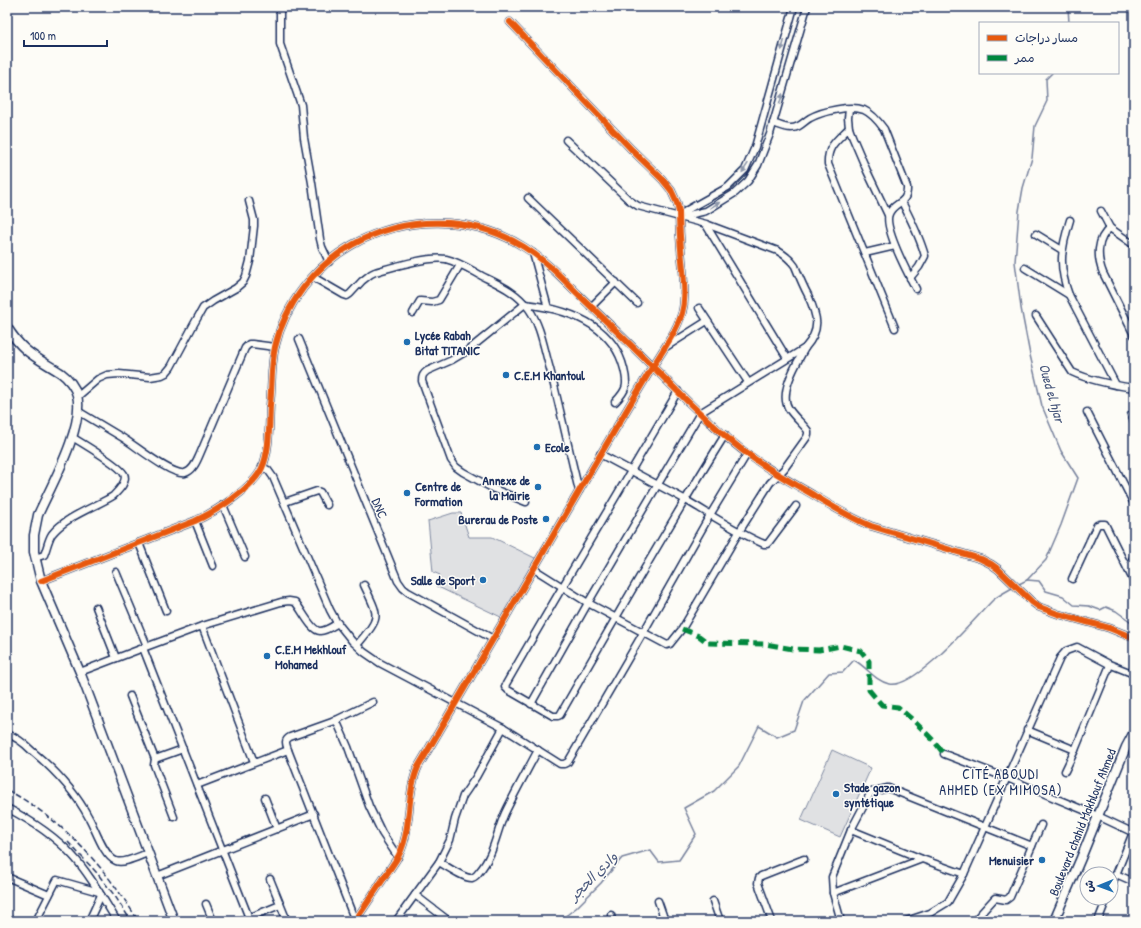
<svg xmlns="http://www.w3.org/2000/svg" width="1141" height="928" viewBox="0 0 1141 928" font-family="'Patrick Hand','Playpen Sans Arabic',sans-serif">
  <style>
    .green { fill: #e0e1e3; stroke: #7e88a0 }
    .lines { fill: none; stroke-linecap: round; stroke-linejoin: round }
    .stream { stroke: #76819c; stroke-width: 1.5 }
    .street-casing { stroke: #1b2f5e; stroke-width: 9 }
    .secondary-casing { stroke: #1b2f5e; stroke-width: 11 }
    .street { stroke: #fdfcf7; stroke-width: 6 }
    .secondary { stroke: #fdfcf7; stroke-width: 8 }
    .rail { stroke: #1b2f5e; stroke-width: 1.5; stroke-dasharray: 6 3; stroke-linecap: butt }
    .quiet { stroke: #00873e; stroke-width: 5; stroke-dasharray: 10 5; stroke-linecap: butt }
    .cycleway-casing { stroke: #fdfcf7; stroke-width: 8 }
    .cycleway { stroke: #e8590c; stroke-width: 6 }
    .oneway { fill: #8c96aa }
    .poi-dot { fill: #1f6fb2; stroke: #fdfcf7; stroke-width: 1.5 }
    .labels { text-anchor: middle; stroke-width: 3; stroke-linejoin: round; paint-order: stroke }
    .poi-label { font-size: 13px; font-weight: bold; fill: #1b2f5e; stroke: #fdfcf7; text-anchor: start }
    .street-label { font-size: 13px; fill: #1b2f5e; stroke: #fdfcf7 }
    .water-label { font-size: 14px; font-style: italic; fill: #49587d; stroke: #fdfcf7 }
    .neighbourhood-label { font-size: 14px; letter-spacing: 1px; fill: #1b2f5e; stroke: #fdfcf7 }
  </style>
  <rect width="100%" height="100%" fill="#fdfcf7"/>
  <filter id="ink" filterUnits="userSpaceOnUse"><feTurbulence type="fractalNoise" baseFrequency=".025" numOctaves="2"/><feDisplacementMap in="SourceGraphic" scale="8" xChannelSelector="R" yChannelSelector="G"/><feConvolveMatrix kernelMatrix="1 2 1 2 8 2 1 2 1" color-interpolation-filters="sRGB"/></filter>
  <g filter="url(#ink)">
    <g class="green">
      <polygon points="453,513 461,513 469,537 492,537 539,560 505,619 436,586 440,575 433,572 428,521"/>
      <polygon points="832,750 871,768 840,837 801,820"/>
    </g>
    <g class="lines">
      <g class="stream">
        <polyline points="1068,7 1069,23"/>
        <polyline points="1027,580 1039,581 1046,591 1063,596 1074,605 1089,606 1100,610 1106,607 1116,611 1134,624"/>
        <polyline points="1017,585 1027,580 1046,560 1061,525 1078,478 1061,451 1042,406 1030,355 1021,308 1015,262 1019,211 1023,188 1032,158 1035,126 1047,101 1046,79 1052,73"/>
        <path d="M559 921 576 908 601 883 622 858 650 850 659 862 679 860 696 834 684 808 714 791 739 766 759 726 777 737 794 730 804 701 829 673 843 672 854 660C867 667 875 681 889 684 915 690 975 618 993 600 999 595 1007 591 1014 587"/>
      </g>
      <g class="street-casing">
        <g id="street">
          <polyline points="280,7 280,44 301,105 304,138 312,183 320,239 322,247 329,262"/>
          <polyline points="849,109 848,118 849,128 852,136 867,171 888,215"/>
          <path d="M773 123C779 125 785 128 791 128 800 128 803 122 810 118 823 111 850 105 864 110 873 114 879 122 884 129L907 187C908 205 894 201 889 214 883 227 909 276 916 289"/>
          <path d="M849 128C837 140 827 146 828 164L895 328"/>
          <polyline points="528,198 637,303"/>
          <path d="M902 202C911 220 920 237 925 256L919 267 910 278"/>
          <polyline points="1101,211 1110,228"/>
          <polyline points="680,216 687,210 728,187 745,170 755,147 794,7"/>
          <polyline points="680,217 706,211 735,193 748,181 758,165 770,134 807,7"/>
          <path d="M1070 220C1061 249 1058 266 1069 295L1116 385"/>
          <polyline points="706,225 787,358"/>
          <polyline points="1036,234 1062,250"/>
          <path d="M1134 245 1110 228C1096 239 1097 258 1103 273L1134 335"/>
          <polyline points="533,253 548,308"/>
          <polyline points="865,253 895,246"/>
          <polyline points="1025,268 1069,295"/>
          <path d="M313 277 344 295 347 296 350 294 362 281 371 274 375 272C393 267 428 256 446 259 459 262 471 270 482 276 500 285 517 292 529 309 541 326 544 349 550 369 560 409 569 450 579 491"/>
          <polyline points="591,307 616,282"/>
          <polyline points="699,308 748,382"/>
          <polyline points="413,313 420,301 432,302 439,300 460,265"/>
          <path d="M1036 316 1072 372C1091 381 1113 385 1134 388"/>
          <polyline points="299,339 398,581 403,588 408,592 493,639"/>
          <polyline points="666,347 707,321"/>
          <path d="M678 391C621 489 562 586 506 684L505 687 508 690 553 716H558L560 715C614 621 667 527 725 435"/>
          <polyline points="77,397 98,379 107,375 119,374 150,377 162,375 166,373 171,367 194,324 203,308 213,301 236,288 243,282 246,276 250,261 254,226 254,220 249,201"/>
          <path d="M78 411C93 420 108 429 123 438 136 446 172 476 185 473 193 471 197 461 200 454L245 348 249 344H252L275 347"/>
          <polyline points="1087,412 1134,504"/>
          <polyline points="1131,415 1134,421"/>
          <path d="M600 454C628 469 656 484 684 499 710 514 736 532 764 544H767L769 542 796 506"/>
          <polyline points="262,467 268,470 273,477 330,610 336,621 352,641 364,652 380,663 503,728 560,764 564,764 568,762 643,633 710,515 747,454"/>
          <polyline points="285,502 317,491 320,492 327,505"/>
          <path d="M526 502 494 489 463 472 456 467 451 460 447 449 422 381C422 376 423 374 427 371L452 360 467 351 525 304C566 309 613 324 624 369 628 385 627 390 615 402"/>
          <polyline points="223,505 245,557"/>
          <polyline points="195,521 213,566"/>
          <polyline points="139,543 166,611"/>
          <path d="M35 558 44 555C47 548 48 540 52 534 65 517 95 507 113 496 118 491 128 482 124 474 120 466 82 443 72 437"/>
          <path d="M534 569 588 603 667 645 670 644 682 629 739 532 770 483 784 469 807 437 808 434V431C802 423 794 417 789 409 778 393 797 363 805 348"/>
          <polyline points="1128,569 1134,556"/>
          <polyline points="116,572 147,646"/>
          <polyline points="1072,579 1097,525 1100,524 1105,524 1134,582"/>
          <path d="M41 581 195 521C215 512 253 488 262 468 270 451 269 423 270 405 272 386 271 365 275 347 285 304 315 266 352 245 404 215 473 215 524 247 545 260 562 278 579 295 604 319 628 342 652 366 669 382 684 399 701 414 716 428 732 443 749 455 770 471 793 483 815 496 833 507 851 518 871 526L981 559 991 564 998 569 1032 602 1039 607 1058 614 1109 628 1134 638"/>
          <polyline points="96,607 116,658"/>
          <polyline points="202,626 254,762"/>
          <path d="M357 645C381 616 380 619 364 585"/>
          <path d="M143 648 202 626 281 602 289 601 295 602C301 608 311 631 320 631 326 631 333 626 338 623"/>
          <polyline points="80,672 143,648 249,918"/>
          <polyline points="130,696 155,759 154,765 174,817"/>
          <path d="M531 704 588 603 700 413 805 348C822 329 817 316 808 295 803 286 799 276 795 266 790 259 785 255 778 251L706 224 638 206 629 200 566 140"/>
          <polyline points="336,720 348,747 369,806 382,833 398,857"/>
          <polyline points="1027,730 1075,750 1110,665"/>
          <path d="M7 734C17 737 25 744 32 751 55 770 75 791 89 818 95 828 104 857 116 861 124 864 139 856 148 853"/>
          <polyline points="944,754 1007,778 1098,816 1134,833"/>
          <polyline points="155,759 183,749"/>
          <polyline points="1065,771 1075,750"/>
          <polyline points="197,785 288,750"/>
          <polyline points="265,798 277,829"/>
          <path d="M7 808C30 820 54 835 72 855 90 874 103 899 117 921"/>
          <polyline points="851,830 922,859 964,874"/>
          <path d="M439 862C446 866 465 879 472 878 475 877 477 875 479 872 494 855 496 833 505 813 515 792 527 771 538 750"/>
          <polyline points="1116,874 1134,882"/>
          <polyline points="157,876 314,814"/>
          <polyline points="7,877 49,895"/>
          <polyline points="270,879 287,921"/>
          <polyline points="1111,887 1134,830"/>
          <polyline points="833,893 922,859"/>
          <polyline points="415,895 449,921"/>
          <polyline points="658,901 665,921"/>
          <polyline points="713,901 720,921"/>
          <polyline points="206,904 213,921"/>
          <polyline points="611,915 612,921"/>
          <polyline points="36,921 57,880 99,892"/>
          <polyline points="89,921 101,895"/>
          <polyline points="241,921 280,905"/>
          <path d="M355 921 396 860C413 834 405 797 418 767 497 634 573 499 653 366 664 349 676 332 682 313 686 299 684 284 683 270 681 251 679 231 679 212L677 203 671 190 662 179 632 150 510 22"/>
          <path d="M355 921 288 750C286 744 284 740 290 737L332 722 373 702"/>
          <polyline points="396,921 439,862 450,840 455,819 463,796 476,777 503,728"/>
          <polyline points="772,921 758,883 759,878 761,876 804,859"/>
          <polyline points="841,921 833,893 832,877 851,830 871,792 888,788 1032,846"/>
          <polyline points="906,921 930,913 948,902 964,874 1060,658 1066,651 1077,647 1109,664 1134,674"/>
          <polyline points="974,921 994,899 995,898 1006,900 1010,897 1041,825"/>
          <polyline points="1098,921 1107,898"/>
        </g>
      </g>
      <g class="secondary-casing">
        <g id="secondary">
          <path d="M7 327C23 353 36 357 61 373 68 378 75 387 77 395 85 426 51 486 38 515L34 535V552L41 581 80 672 174 921"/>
          <polyline points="1054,921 1081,858 1126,747 1134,732"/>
        </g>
      </g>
      <use href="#street" class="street"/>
      <use href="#secondary" class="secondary"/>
      <g class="rail">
        <path d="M7 790C52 813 93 854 121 895 127 903 133 912 138 921"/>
        <polyline points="68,842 97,873 115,896 131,921"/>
      </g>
      <polyline class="quiet" points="682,629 699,636 708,643 765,644 793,649 819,650 841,646 861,651 869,661 869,690 882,705 898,707 914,721 934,741 944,754"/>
      <g class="cycleway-casing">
        <g id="cycleway">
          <path d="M41 581 195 521C215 512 253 488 262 468 270 451 269 423 270 405 272 386 271 365 275 347 285 304 315 266 352 245 404 215 473 215 524 247 545 260 562 278 579 295 604 319 628 342 652 366 669 382 684 399 701 414 716 428 732 443 749 455 770 471 793 483 815 496 833 507 851 518 871 526L981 559 991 564 998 569 1032 602 1039 607 1058 614 1109 628 1134 638"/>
          <path d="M355 921 396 860C413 834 405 797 418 767 497 634 573 499 653 366 664 349 676 332 682 313 686 299 684 284 683 270 681 251 679 231 679 212L677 203 671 190 662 179 632 150 510 22"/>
        </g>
      </g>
      <use href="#cycleway" class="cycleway"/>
    </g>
    <defs><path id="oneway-solid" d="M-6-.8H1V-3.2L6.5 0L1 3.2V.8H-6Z"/></defs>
    <g class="oneway">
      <use href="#oneway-solid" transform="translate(783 45) rotate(105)"/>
      <use href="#oneway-solid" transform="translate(781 99) rotate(-74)"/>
      <use href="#oneway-solid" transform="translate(745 168) rotate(123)"/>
      <use href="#oneway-solid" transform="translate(715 205) rotate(-31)"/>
    </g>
  </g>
  <g class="poi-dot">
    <circle cx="407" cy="342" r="4"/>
    <circle cx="506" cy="375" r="4"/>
    <circle cx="537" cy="447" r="4"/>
    <circle cx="538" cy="487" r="4"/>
    <circle cx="407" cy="493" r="4"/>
    <circle cx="546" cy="519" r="4"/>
    <circle cx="483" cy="580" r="4"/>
    <circle cx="267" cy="656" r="4"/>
    <circle cx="836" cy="794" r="4"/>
    <circle cx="1042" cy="860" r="4"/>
  </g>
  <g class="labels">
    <g class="poi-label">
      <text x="415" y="340">Lycée Rabah<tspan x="415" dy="15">Bitat TITANIC</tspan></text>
      <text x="514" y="380">C.E.M Khantoul</text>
      <text x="545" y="452">Ecole</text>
      <text x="530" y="485" text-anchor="end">Annexe de<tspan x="530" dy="15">la Mairie</tspan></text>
      <text x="415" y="491">Centre de<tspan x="415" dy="15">Formation</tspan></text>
      <text x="538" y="524" text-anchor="end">Burerau de Poste</text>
      <text x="475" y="585" text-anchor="end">Salle de Sport</text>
      <text x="275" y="654">C.E.M Mekhlouf<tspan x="275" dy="15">Mohamed</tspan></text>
      <text x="844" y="792">Stade gazon<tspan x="844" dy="15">syntétique</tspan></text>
      <text x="1034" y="865" text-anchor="end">Menuisier</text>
    </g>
    <g class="street-label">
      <text transform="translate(380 508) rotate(68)" y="5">DNC</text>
      <text transform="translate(1082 822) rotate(-68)" y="5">Boulevard chahid Makhlouf Ahmed</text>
    </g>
    <g class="water-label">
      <text transform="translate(1052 393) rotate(74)" y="5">Oued el hjar</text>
      <text transform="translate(593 876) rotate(-45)" y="5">وادي الحجر</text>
    </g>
    <g class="neighbourhood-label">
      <text x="1001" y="779">CITÉ ABOUDI<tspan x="1001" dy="16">AHMED (EX MIMOSA)</tspan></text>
    </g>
  </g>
  <rect width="1141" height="928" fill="none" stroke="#fdfcf7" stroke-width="24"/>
  <rect x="12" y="12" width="1117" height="904" fill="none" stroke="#1b2f5e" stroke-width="1.5" filter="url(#ink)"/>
  <rect x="979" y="22" width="140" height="52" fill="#fdfcf7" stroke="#a3aaba"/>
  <rect x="987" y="35" width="20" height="6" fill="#e8590c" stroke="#a3aaba"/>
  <text x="1015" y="42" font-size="12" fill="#1b2f5e">مسار دراجات</text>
  <rect x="987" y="55" width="20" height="6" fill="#00873e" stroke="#a3aaba"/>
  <text x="1015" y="62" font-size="12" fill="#1b2f5e">ممر</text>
  <g transform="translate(1099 886) rotate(269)"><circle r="19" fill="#fdfcf7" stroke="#a3aaba"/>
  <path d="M0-3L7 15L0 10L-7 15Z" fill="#1f6fb2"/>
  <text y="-6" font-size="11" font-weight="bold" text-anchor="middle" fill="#1b2f5e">ش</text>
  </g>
  <path d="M24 40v6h83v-6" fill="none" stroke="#1b2f5e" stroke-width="2"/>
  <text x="30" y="40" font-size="12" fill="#1b2f5e" stroke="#fdfcf7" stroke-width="3" paint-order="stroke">100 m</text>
</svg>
